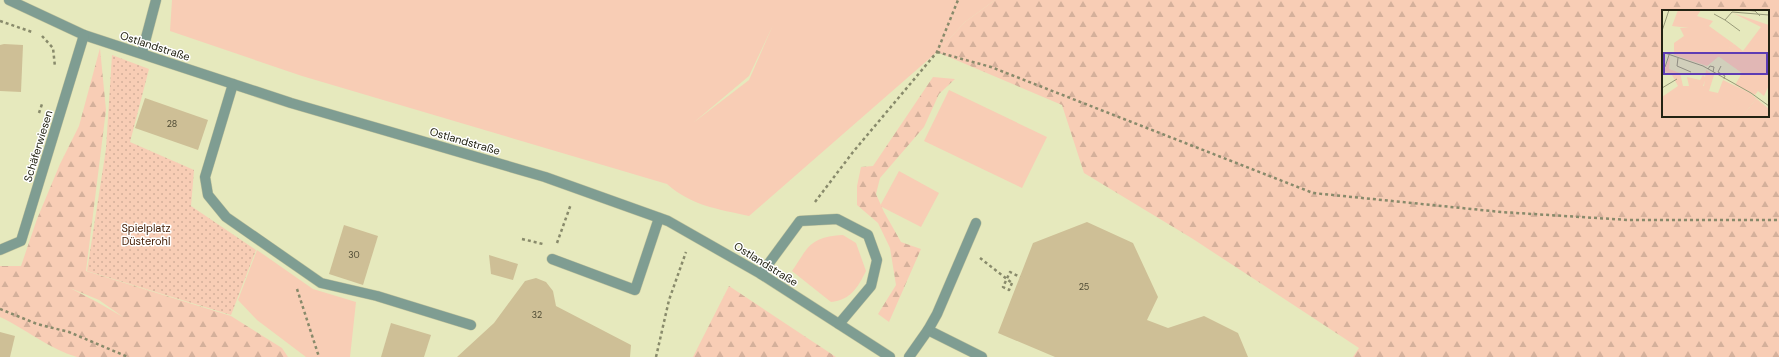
<svg xmlns="http://www.w3.org/2000/svg" width="1779" height="357" viewBox="0 0 1779 357" font-family="'DM Sans',sans-serif">
  <style>
    .grass { fill: #f8cdb5; fill-rule: evenodd }
    .forest { fill: url(#forest-firs); fill-rule: evenodd }
    .park { fill: url(#park-dots) }
    .building { fill: #cebf96 }
    .lines { fill: none; stroke-linecap: round; stroke-linejoin: round }
    .lane-casing { stroke: #c3c59e; stroke-width: 11 }
    .street-casing { stroke: #c3c59e; stroke-width: 11 }
    .path { stroke: #888a6b; stroke-width: 2.5; stroke-dasharray: 3 3; stroke-linecap: butt }
    .lane { stroke: #7f9d92; stroke-width: 10 }
    .street { stroke: #7f9d92; stroke-width: 10 }
    .path-bridge { stroke: #888a6b; stroke-width: 2.5; stroke-dasharray: 3 3; stroke-linecap: butt }
    .labels { text-anchor: middle; stroke-width: 3; stroke-linejoin: round; paint-order: stroke }
    .number-label { font-size: 9px; fill: #4e4a34 }
    .street-label { font-size: 11px; fill: #232313; stroke: #fff }
    .park-label { font-size: 11px; fill: #462007; stroke: #fff }
    .inset-road { fill: none; stroke: #989a79; stroke-width: 1 }
    .view { fill: #5d3cb4; fill-opacity: 0.15; stroke: #5d3cb4; stroke-width: 2 }
    .inset-edge { fill: none; stroke: #232313; stroke-width: 2 }
  </style>
  <defs>
    <pattern id="forest-firs" width="22" height="20" patternUnits="userSpaceOnUse"><rect width="22" height="20" fill="#f8cdb5"/><path d="M5 1l3.5 6h-7zM16 11l3.5 6h-7z" fill="#d4b09b"/></pattern>
    <pattern id="park-dots" width="8" height="8" patternUnits="userSpaceOnUse"><rect width="8" height="8" fill="#f8cdb5"/><path d="M2 2h.1M6 6h.1" fill="none" stroke="#d4b09b" stroke-width="1.8" stroke-linecap="round"/></pattern>
  </defs>
  <rect width="100%" height="100%" fill="#e6e9bd"/>
  <g class="grass">
    <path d="M172 0H995L965 22 937 52 749 216C718 209 692 206 667 184L302 76 170 31ZM773 25 749 80 693 123 749 76Z"/>
    <polygon points="949,90 1047,137 1022,188 924,141"/>
    <polygon points="899,171 939,193 921,227 880,206"/>
    <path d="M843 235 856 243 866 271C858 287 851 300 831 302L792 271C809 246 810 237 843 235Z"/>
    <polygon points="257,250 313,289 356,302 350,357 306,357 257,320 238,300"/>
  </g>
  <g class="forest">
    <path d="M995 0H1779V357H1353L1359 348 1193 239 1084 173 1062 105 937 52 965 22ZM1663 11H1768V116H1663Z"/>
    <path d="M100 48 106 110 86 271 231 316 282 348 288 357H77C49 349 26 329 0 317V266H21L37 219 60 164 79 126ZM70 288 99 300 123 317 97 302Z"/>
    <polygon points="933,77 955,79 939,94 924,127 880,178 876,194 884,212 901,242 921,249 889,322 878,314 896,285 890,248 878,223 857,205 857,186 861,167 873,166"/>
    <polygon points="729,286 836,357 693,357"/>
  </g>
  <polygon class="park" points="112,55 149,69 130,142 194,170 191,206 256,250 231,315 87,271 106,149"/>
  <g class="building">
    <polygon points="4,44 23,45 21,92 0,91 0,45"/>
    <polygon points="145,98 208,120 198,150 135,128"/>
    <polygon points="1087,222 1133,243 1158,297 1147,320 1168,328 1204,316 1238,333 1248,357 1055,357 998,333 1033,243"/>
    <polygon points="344,225 378,236 363,285 329,274"/>
    <polygon points="489,255 518,264 513,280 491,274"/>
    <polygon points="536,278 546,282 553,291 556,306 631,345 630,357 457,357 494,323 525,281"/>
    <polygon points="391,323 431,335 424,357 381,357"/>
    <polygon points="0,332 15,336 10,357 0,357"/>
  </g>
  <g class="lines">
    <g class="lane-casing">
      <g id="lane">
        <polyline points="142,53 156,0"/>
        <polyline points="233,84 205,177 208,195 226,217 321,283 377,296 471,325"/>
        <polyline points="976,223 937,314 928,330 982,357"/>
        <polyline points="552,259 635,290 659,218"/>
        <polyline points="761,274 800,221 837,219 868,235 877,260 871,286 839,324"/>
        <polyline points="909,357 928,330"/>
      </g>
    </g>
    <g class="street-casing">
      <g id="street">
        <polyline points="9,0 84,35 291,103 545,177 668,221 761,274 890,357"/>
        <polyline points="0,250 21,241 84,35"/>
      </g>
    </g>
    <g class="path">
      <polyline points="0,21 32,32"/>
      <polyline points="42,36 53,48 55,67"/>
      <polyline points="937,52 991,67 1313,193 1501,212 1628,220 1779,220"/>
      <polyline points="39,113 42,104"/>
      <polyline points="815,202 853,152 937,52 958,0"/>
      <polyline points="522,239 543,244"/>
      <polyline points="557,243 571,204"/>
      <polyline points="980,258 1012,283"/>
      <polyline points="297,289 319,357"/>
      <polyline points="0,309 37,324 69,332 128,357"/>
      <polyline points="656,357 669,300 686,252"/>
    </g>
    <use href="#lane" class="lane"/>
    <use href="#street" class="street"/>
    <polyline class="path-bridge" points="1012,283 1009,290 1003,287 1010,272 1020,277"/>
  </g>
  <g class="labels">
    <g class="number-label">
      <text x="172" y="127">28</text>
      <text x="354" y="258">30</text>
      <text x="1084" y="290">25</text>
      <text x="537" y="318">32</text>
    </g>
    <g class="street-label">
      <text transform="translate(155 46) rotate(18)" y="4">Ostlandstraße</text>
      <text transform="translate(465 141) rotate(16)" y="4">Ostlandstraße</text>
      <text transform="translate(38 146) rotate(-73)" y="4">Schäferwiesen</text>
      <text transform="translate(766 264) rotate(32)" y="4">Ostlandstraße</text>
    </g>
    <g class="park-label">
      <text x="146" y="232">Spielplatz<tspan x="146" dy="13">Düsterohl</tspan></text>
    </g>
  </g>
  <g transform="translate(1662 10)">
    <rect width="107" height="107" fill="#e6e9bd"/>
    <path d="M16 0H39L35 6 51 11 47 16 72 34 45 56 12 45V33L22 26 18 18H27L10 16ZM94 89 107 99V107H80Z" fill="#f8cdb5"/>
    <path d="M71 3 107 15V75L102 86 96 81 93 85 73 75 80 63 56 46 72 34 81 41 99 17ZM8 46 7 59 18 63 21 76H42L44 60 52 65 47 81 56 83 61 70 88 83 107 99 94 89 80 107H1L0 87 16 76 10 65 0 60 3 58Z" fill="#f8cdb5"/>
    <path d="M41 65 44 68 41 76H27L25 67 38 70Z" fill="#f8cdb5"/>
    <path class="inset-road" d="M82 0 93 1 98 6M52 4 63 10M0 21 7 0M78 21 63 10 70 2 107 5M0 42 41 56 89 83 107 96M16 48 15 56 29 62M59 56 56 62 63 66 62 69M0 58 3 57 7 45M46 59 48 56 52 57 51 62M0 78 15 69"/>
    <path class="view" d="M2 43H105V64H2Z"/>
    <rect width="107" height="107" class="inset-edge"/>
  </g>
</svg>
